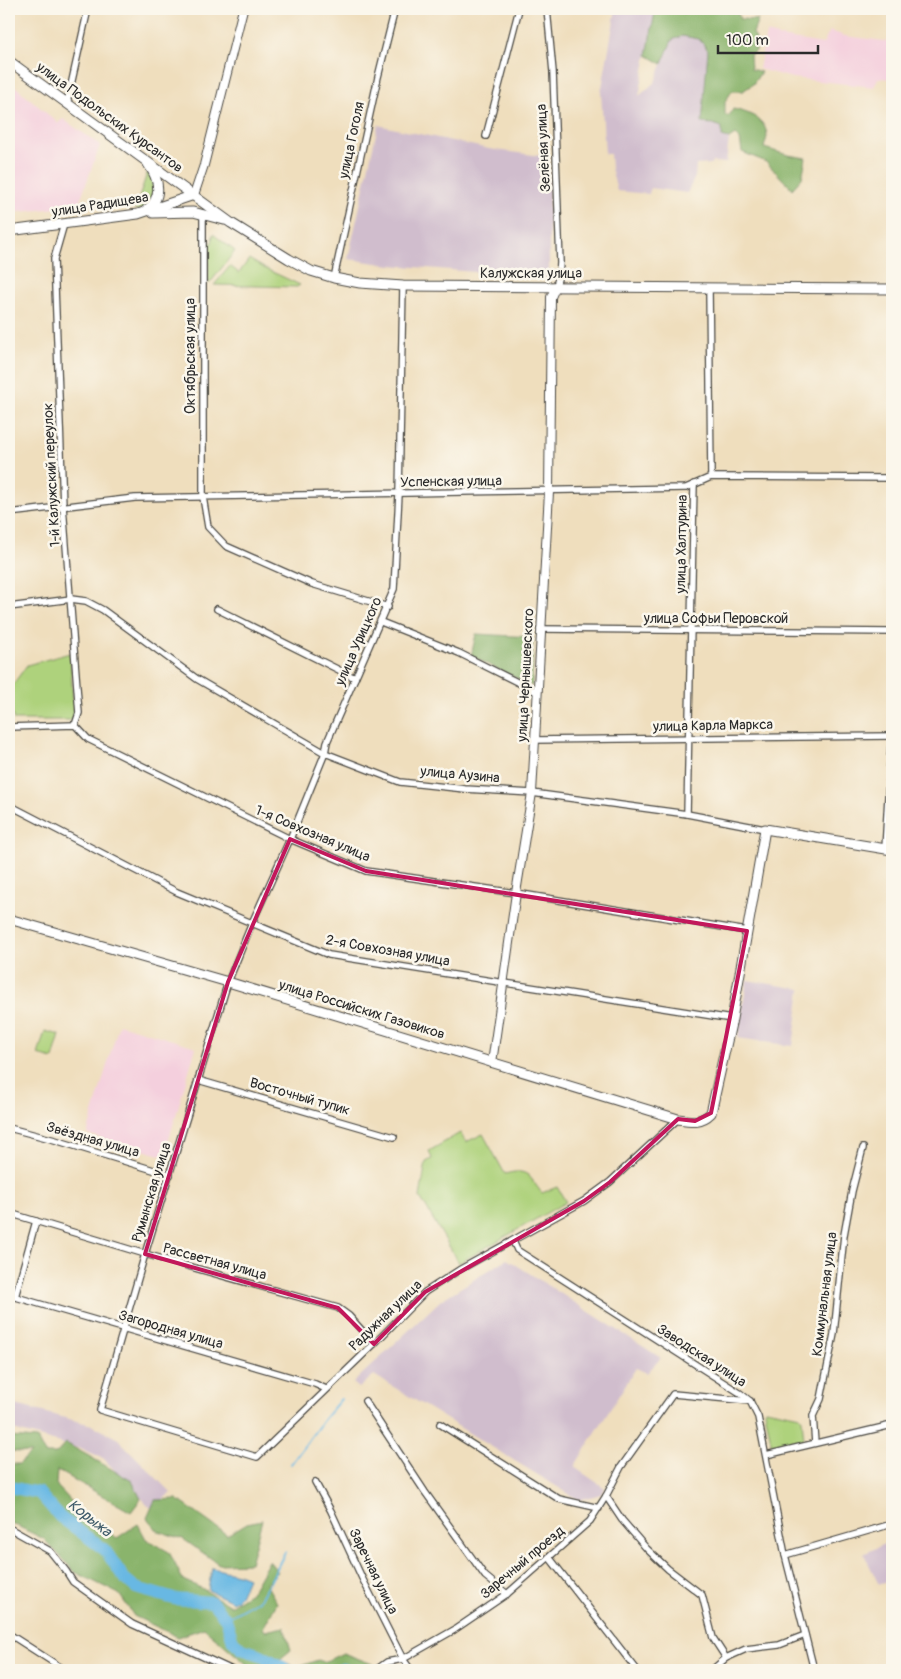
<svg xmlns="http://www.w3.org/2000/svg" width="901" height="1679" viewBox="0 0 901 1679" font-family="Pangolin,sans-serif">
  <style>
    .built { fill: #f4cfdd }
    .industrial { fill: #d0bdcd }
    .green { fill: #aed27c; stroke: #6c7e54 }
    .forest { fill: #8ab46c; stroke: #5a704c }
    .water { fill: #68b8e3; stroke: #4a7287 }
    .lines { fill: none; stroke-linecap: round; stroke-linejoin: round }
    .stream { stroke: #68b8e3; stroke-width: 2 }
    .river { stroke: #68b8e3; stroke-width: 12 }
    .minor-casing { stroke: #484641; stroke-width: 8 }
    .tertiary-casing { stroke: #484641; stroke-width: 10 }
    .secondary-casing { stroke: #484641; stroke-width: 11 }
    .primary-casing { stroke: #484641; stroke-width: 11 }
    .minor { stroke: #fff; stroke-width: 5.5 }
    .tertiary { stroke: #fff; stroke-width: 8 }
    .secondary { stroke: #fff; stroke-width: 9 }
    .primary { stroke: #fff; stroke-width: 9 }
    .marked { fill: none; stroke: #c2185b; stroke-width: 4; stroke-linejoin: round }
    .labels { text-anchor: middle; stroke-width: 5; stroke-linejoin: round; paint-order: stroke }
    .street-label { font-size: 14px; fill: #2b2b2b; stroke: #fbf7ec }
    .water-label { font-size: 15px; font-style: italic; fill: #405c6b; stroke: #fbf7ec }
  </style>
  <rect width="100%" height="100%" fill="#fbf7ec"/>
  <filter id="ink" filterUnits="userSpaceOnUse"><feTurbulence type="fractalNoise" baseFrequency=".02" numOctaves="2"/><feDisplacementMap in="SourceGraphic" scale="10" xChannelSelector="R" yChannelSelector="G"/><feConvolveMatrix kernelMatrix="1 2 1 2 8 2 1 2 1" color-interpolation-filters="sRGB"/></filter>
  <filter id="wash" filterUnits="userSpaceOnUse"><feTurbulence type="fractalNoise" baseFrequency=".0096" numOctaves="4" result="noise"/><feDisplacementMap in="SourceGraphic" scale="20" xChannelSelector="R" yChannelSelector="G"/><feGaussianBlur stdDeviation="1.12" result="paint"/><feColorMatrix in="noise" values="0 0 0 0 0 0 0 0 0 0 0 0 0 0 0 0 0 1.4 0 .05"/><feComposite in="paint" operator="in"/></filter>
  <g filter="url(#wash)">
    <rect width="100%" height="100%" fill="#efdebd"/>
    <g class="built">
      <polygon points="830,31 845,36 892,42 892,79 878,78 874,87 792,78 759,69 766,33 786,38 823,44"/>
      <polygon points="9,81 58,123 63,119 100,145 78,206 9,213"/>
      <polygon points="119,1024 196,1047 164,1156 87,1134"/>
    </g>
    <g class="industrial">
      <polygon points="616,9 659,9 655,13 639,96 655,82 672,40 682,36 699,39 708,50 702,123 713,124 722,127 722,137 729,139 726,163 712,162 711,164 696,165 695,177 687,193 650,188 649,194 617,191 611,168 610,154 605,154 601,93"/>
      <polygon points="378,125 489,149 549,157 549,278 390,265 348,259"/>
      <polygon points="747,980 801,989 793,1046 738,1038"/>
      <polygon points="507,1259 661,1358 647,1373 636,1368 574,1467 605,1488 601,1494 579,1500 374,1375 359,1388 353,1383 441,1300"/>
      <polygon points="16,1405 92,1425 118,1439 171,1493 151,1508 103,1458 78,1448 10,1429"/>
      <polygon points="892,1540 892,1577 879,1585 864,1554"/>
    </g>
    <g class="green">
      <path d="M147 173C156 179 154 189 153 199L141 209 135 210Z"/>
      <polygon points="213,234 235,251 210,283 208,283 209,243 212,243"/>
      <polygon points="249,259 264,268 300,285 297,287 214,285 230,266 239,273"/>
      <polygon points="70,653 74,716 72,720 14,720 11,710 9,710 9,690 27,665"/>
      <polygon points="45,1031 60,1035 53,1059 38,1055"/>
      <path d="M460 1133 466 1142 483 1134 505 1174C530 1167 529 1178 542 1193L557 1187 566 1202 459 1263 420 1197 426 1162 432 1159 429 1151Z"/>
      <polygon points="766,1409 800,1416 802,1419 804,1440 774,1448 772,1447 765,1411"/>
    </g>
    <g class="forest">
      <path d="M659 9H736L740 19 758 20 753 33 756 39 752 47 757 50 750 55 751 69 761 72 753 84 743 91H732L725 102V115L729 116 733 109C747 112 766 118 767 136 767 139 764 145 764 148L788 155 806 158 802 178 792 189 766 162 742 152 740 139 735 135 729 139 722 137V127L713 124 702 123 708 50 699 39 682 36 672 40 662 64 647 55 655 12Z"/>
      <polygon points="476,634 533,637 532,686 471,656"/>
      <polygon points="9,1437 37,1439 45,1454 56,1454 66,1443 132,1481 141,1499 131,1512 57,1470 56,1485 86,1517 117,1538 138,1524 146,1539 169,1552 183,1580 203,1589 230,1606 251,1593 269,1561 278,1572 266,1584 277,1603 263,1628 265,1631 284,1627 291,1650 279,1660 298,1667 318,1660 324,1662 343,1653 375,1665 368,1670 256,1670 250,1667 204,1628 178,1637 134,1616 119,1594 75,1572 44,1539 9,1522 9,1464 19,1464 31,1453 9,1451"/>
      <polygon points="177,1499 227,1535 247,1523 262,1520 250,1563 219,1564 183,1539 158,1531 147,1518 155,1500"/>
    </g>
    <polygon class="water" points="212,1568 238,1574 248,1578 240,1596 233,1602 208,1590"/>
    <g class="lines">
      <g class="stream">
        <polyline points="291,1464 324,1419 341,1399"/>
        <polyline points="226,1619 260,1599 270,1582 285,1552"/>
      </g>
      <g class="river">
        <polyline points="9,1487 39,1493 60,1517 105,1550 124,1578 136,1588 174,1599 212,1602 226,1619 233,1641 242,1649 261,1655 288,1670"/>
        <polyline points="340,1670 343,1669 347,1670"/>
      </g>
    </g>
  </g>
  <g filter="url(#ink)">
    <g class="lines">
      <g class="minor-casing">
        <g id="minor">
          <polyline points="547,9 553,72 560,263 559,275 556,286"/>
          <polyline points="67,103 88,9"/>
          <polyline points="486,136 519,9"/>
          <polyline points="203,214 203,497 208,527 226,546 312,584 388,607"/>
          <polyline points="64,224 54,259 63,506 79,713 75,725"/>
          <polyline points="334,278 378,77 395,9"/>
          <polyline points="403,286 399,494 394,589 327,742 325,753 290,839 252,923 228,982 145,1254 100,1410 257,1457 374,1344 425,1292 459,1270 584,1201 610,1182 678,1119"/>
          <polyline points="709,289 711,477"/>
          <polyline points="9,513 135,498 686,488 711,477 892,478"/>
          <polyline points="9,607 71,599 86,601 103,610 197,679 325,753 400,782 465,789 532,793 687,814 765,829"/>
          <polyline points="217,609 355,678"/>
          <polyline points="381,622 459,653 537,692"/>
          <polyline points="540,629 892,632"/>
          <polyline points="9,727 75,725 88,739 290,839 366,871 516,893 747,931"/>
          <polyline points="534,740 892,736"/>
          <polyline points="9,805 177,892 329,955 732,1019"/>
          <polyline points="687,814 694,484"/>
          <polyline points="885,849 892,727"/>
          <polyline points="198,1080 394,1137"/>
          <polyline points="9,1128 55,1140 170,1175"/>
          <polyline points="9,1213 145,1254 338,1308 349,1316 374,1344"/>
          <polyline points="513,1241 517,1250 740,1393 750,1401 758,1417 785,1555 814,1670"/>
          <polyline points="9,1295 315,1384 326,1389"/>
          <polyline points="15,1297 36,1221"/>
          <polyline points="365,1401 425,1492 485,1576 507,1594"/>
          <polyline points="440,1424 559,1499 599,1508"/>
          <polyline points="815,1443 813,1416 821,1399 834,1334 844,1235 852,1191 863,1148"/>
          <polyline points="766,1455 892,1425"/>
          <polyline points="315,1482 331,1511 362,1578 403,1659 411,1670"/>
          <polyline points="606,1496 622,1520 647,1549 668,1569 702,1595 713,1638 726,1658"/>
          <polyline points="9,1528 50,1551 66,1571 73,1582 132,1624 232,1670"/>
          <polyline points="785,1555 892,1524"/>
          <polyline points="549,1557 637,1670"/>
          <polyline points="9,1634 65,1670"/>
          <polyline points="376,1670 387,1662 403,1659 454,1630 507,1594 590,1521 606,1496 621,1467 673,1394 750,1401"/>
          <polyline points="712,1670 726,1658 746,1649 779,1645 805,1635"/>
        </g>
      </g>
      <g class="tertiary-casing">
        <g id="tertiary">
          <polyline points="194,195 204,165 243,9"/>
          <polyline points="492,1063 516,893 532,793 549,492 551,297 556,286"/>
        </g>
      </g>
      <g class="secondary-casing">
        <path id="secondary" d="M9 919 228 982 678 1119C691 1121 701 1123 711 1113L732 1019 765 829 892 850"/>
      </g>
      <g class="primary-casing">
        <g id="primary">
          <polyline points="9,61 231,223 289,259 311,271 334,278 360,283 403,286 892,289"/>
          <path d="M145 211C163 199 160 180 148 164"/>
          <polyline points="153,213 193,212 224,220"/>
          <polyline points="9,231 138,214 194,195"/>
        </g>
      </g>
      <use href="#minor" class="minor"/>
      <use href="#tertiary" class="tertiary"/>
      <use href="#secondary" class="secondary"/>
      <use href="#primary" class="primary"/>
    </g>
  </g>
  <path class="marked" d="M290 839 366 871 747 931 711 1113 695 1121 678 1119 610 1182 584 1201 425 1292 374 1344 338 1308 145 1254 228 982Z"/>
  <g class="labels">
    <g class="street-label">
      <text transform="translate(110 117) rotate(36)" y="5">улица Подольских Курсантов</text>
      <text transform="translate(351 140) rotate(-78)" y="5">улица Гоголя</text>
      <text transform="translate(543 148) rotate(-93)" y="5">Зелёная улица</text>
      <text transform="translate(100 204) rotate(-9)" y="5">улица Радищева</text>
      <text x="531" y="278">Калужская улица</text>
      <text transform="translate(190 356) rotate(-90)" y="5">Октябрьская улица</text>
      <text transform="translate(51 475) rotate(-93)" y="5">1-й Калужский переулок</text>
      <text transform="translate(451 481) rotate(-1)" y="5">Успенская улица</text>
      <text transform="translate(681 544) rotate(-89)" y="5">улица Халтурина</text>
      <text x="716" y="623">улица Софьи Перовской</text>
      <text transform="translate(358 641) rotate(-66)" y="5">улица Урицкого</text>
      <text transform="translate(525 675) rotate(-87)" y="5">улица Чернышевского</text>
      <text transform="translate(713 725) rotate(-1)" y="5">улица Карла Маркса</text>
      <text transform="translate(460 774) rotate(5)" y="5">улица Аузина</text>
      <text transform="translate(313 833) rotate(23)" y="5">1-я Совхозная улица</text>
      <text transform="translate(388 950) rotate(10)" y="5">2-я Совхозная улица</text>
      <text transform="translate(362 1009) rotate(17)" y="5">улица Российских Газовиков</text>
      <text transform="translate(300 1096) rotate(16)" y="5">Восточный тупик</text>
      <text transform="translate(93 1139) rotate(16)" y="5">Звёздная улица</text>
      <text transform="translate(151 1192) rotate(-73)" y="5">Румынская улица</text>
      <text transform="translate(215 1261) rotate(15)" y="5">Рассветная улица</text>
      <text transform="translate(824 1294) rotate(-83)" y="5">Коммунальная улица</text>
      <text transform="translate(385 1315) rotate(-44)" y="5">Радужная улица</text>
      <text transform="translate(171 1329) rotate(16)" y="5">Загородная улица</text>
      <text transform="translate(702 1355) rotate(33)" y="5">Заводская улица</text>
      <text transform="translate(522 1562) rotate(-40)" y="5">Заречный проезд</text>
      <text transform="translate(374 1571) rotate(64)" y="5">Заречная улица</text>
    </g>
    <g class="water-label">
      <text transform="translate(90 1518) rotate(38)" y="5">Корыжа</text>
    </g>
  </g>
  <rect width="901" height="1679" fill="none" stroke="#fbf7ec" stroke-width="30"/>
  <path d="M718 45v8h100v-8" fill="none" stroke="#2b2b2b" stroke-width="2.5"/>
  <text x="726" y="45" font-size="15" fill="#2b2b2b" stroke="#fbf7ec" stroke-width="4" paint-order="stroke">100 m</text>
</svg>
